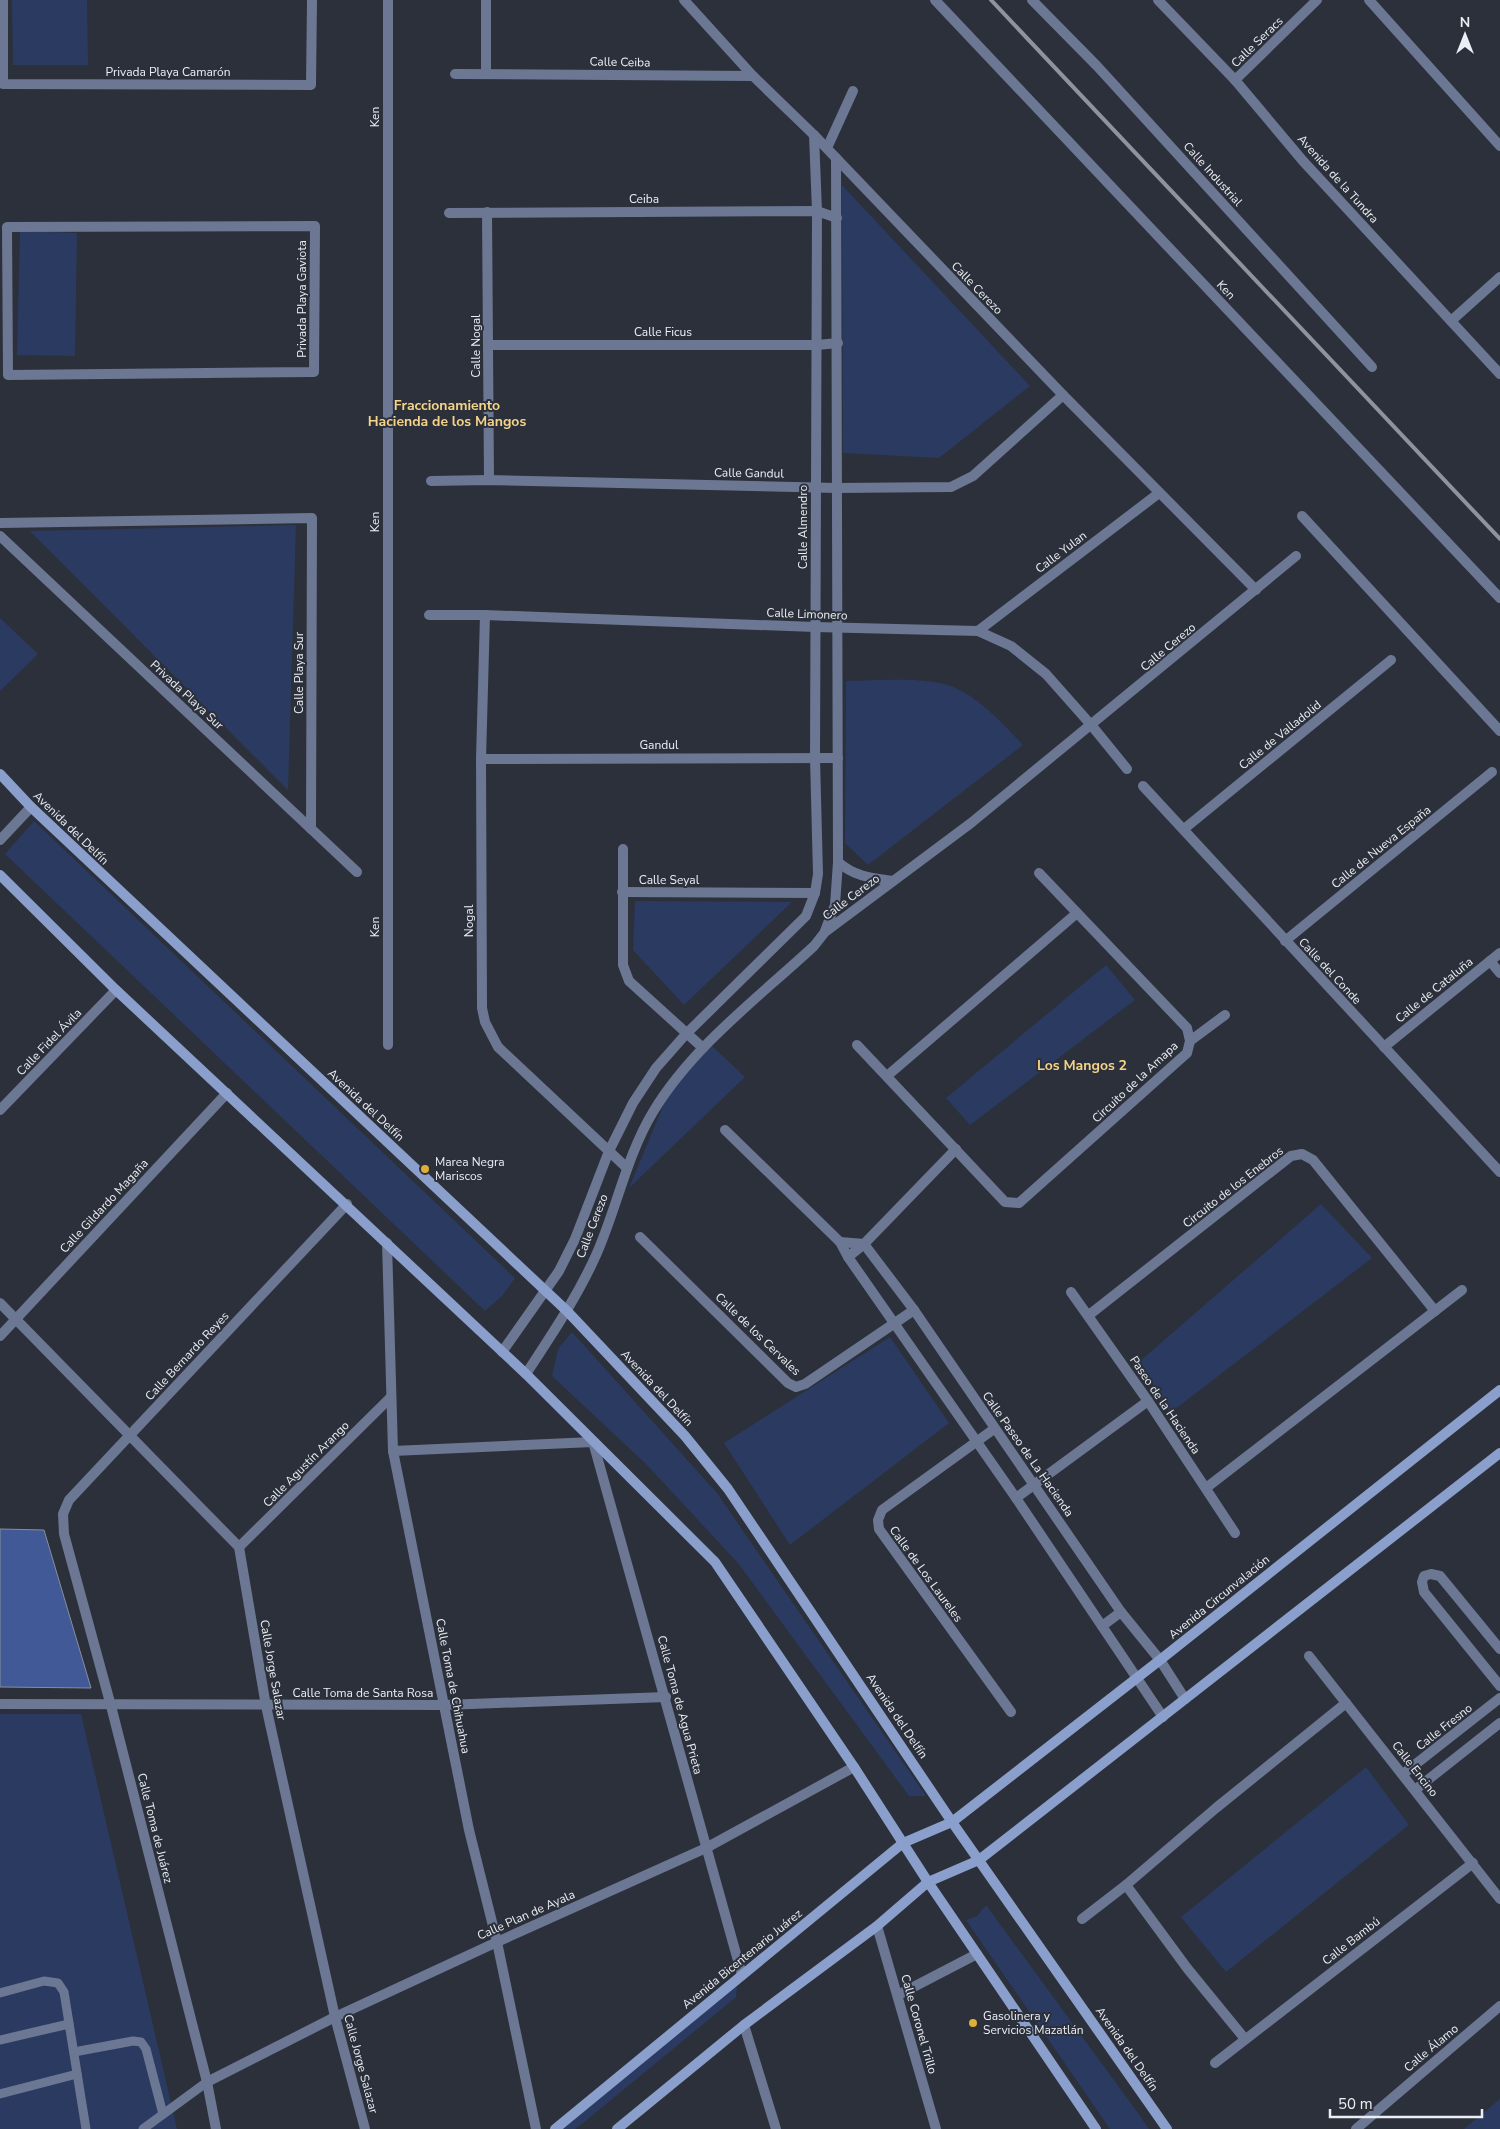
<svg xmlns="http://www.w3.org/2000/svg" width="1500" height="2129" viewBox="0 0 1500 2129" font-family="'Nunito Sans',sans-serif">
  <style>
    .green { fill: #2b3a60 }
    .building { fill: #415996; stroke: #888e9a }
    .lines { fill: none; stroke-linecap: round; stroke-linejoin: round }
    .lane { stroke: #6b7793; stroke-width: 9 }
    .street { stroke: #6b7793; stroke-width: 10 }
    .secondary { stroke: #8b9fcc; stroke-width: 10 }
    .rail { stroke: #8f939b; stroke-width: 4 }
    .poi-dot { fill: #dfb034; stroke: #2b303a; stroke-width: 2 }
    .labels { text-anchor: middle; stroke-width: 4; stroke-linejoin: round; paint-order: stroke }
    .street-label { font-size: 12px; fill: #ebeef5; stroke: #2b303a }
    .poi-label { font-size: 12px; fill: #ebeef5; stroke: #2b303a; text-anchor: start }
    .neighbourhood-label { font-size: 14px; font-weight: bold; fill: #f5d48a; stroke: #2b303a }
  </style>
  <rect width="100%" height="100%" fill="#2b303a"/>
  <g class="green">
    <polygon points="12,0 87,0 88,65 13,65"/>
    <polygon points="842,185 1030,386 939,458 843,453"/>
    <polygon points="20,231 77,233 75,356 17,355"/>
    <polygon points="296,525 288,790 30,531"/>
    <polygon points="0,618 38,654 0,691"/>
    <path d="M846 681C876 681 926 676 953 687 979 697 1004 725 1023 745L868 865 845 843Z"/>
    <polygon points="34,821 515,1278 502,1296 485,1311 5,854"/>
    <polygon points="635,901 792,902 684,1005 633,950"/>
    <polygon points="1106,965 1135,1000 970,1125 946,1098"/>
    <polygon points="712,1046 745,1077 629,1188 671,1087"/>
    <polygon points="1321,1204 1372,1258 1170,1413 1140,1361"/>
    <polygon points="572,1332 717,1493 926,1796 909,1796 738,1563 646,1464 552,1376 558,1349"/>
    <polygon points="890,1337 949,1423 790,1545 724,1443"/>
    <polygon points="0,1714 81,1714 177,2129 0,2129"/>
    <polygon points="1366,1767 1409,1825 1226,1972 1181,1917"/>
    <polygon points="986,1905 1135,2109 1149,2129 1110,2129 966,1920 977,1916"/>
    <polygon points="733,1985 737,1988 736,1997 588,2119 575,2129 555,2129"/>
    <polygon points="1500,2099 1500,2129 1464,2129"/>
  </g>
  <polygon class="building" points="0,1529 44,1530 91,1688 0,1687"/>
  <g class="lines">
    <g class="lane">
      <polyline points="0,1993 44,1981 58,1983 64,1992 86,2129"/>
      <polyline points="0,2040 69,2024"/>
      <polyline points="74,2052 133,2041 141,2042 146,2049 163,2114"/>
      <polyline points="0,2094 77,2074"/>
      <polyline points="143,2129 207,2082"/>
    </g>
    <g class="street">
      <polyline points="3,0 3,84 311,85 312,0"/>
      <polyline points="388,0 388,1045"/>
      <polyline points="486,0 486,74"/>
      <polyline points="684,0 753,76 814,135 1063,395 1256,590"/>
      <polyline points="935,0 1500,598"/>
      <polyline points="1032,0 1097,66 1372,367"/>
      <polyline points="1158,0 1235,80 1303,161 1500,374"/>
      <polyline points="1369,0 1500,146"/>
      <polyline points="455,74 753,76"/>
      <polyline points="1235,80 1317,0"/>
      <polyline points="827,148 853,91"/>
      <polyline points="487,212 489,480"/>
      <polyline points="449,213 817,211 837,218"/>
      <polygon points="315,226 314,372 8,375 7,227"/>
      <polyline points="1451,321 1500,277"/>
      <polyline points="489,345 817,345 838,343"/>
      <polyline points="431,481 489,480 837,488 951,487 973,476 1063,395"/>
      <polyline points="1302,516 1500,731"/>
      <polyline points="0,523 312,518 311,829"/>
      <polyline points="0,536 357,872"/>
      <polyline points="429,615 485,615 815,627 978,631 1011,646 1046,674 1092,726 1127,769"/>
      <polyline points="485,615 481,759 482,1008 485,1022 498,1047 627,1168"/>
      <polyline points="978,631 1159,493"/>
      <polyline points="481,759 838,758"/>
      <polyline points="1143,786 1500,1172"/>
      <polyline points="1184,829 1391,660"/>
      <polyline points="0,840 31,807"/>
      <polyline points="623,849 623,965 629,981 703,1048"/>
      <path d="M838 862C855 877 872 878 893 881"/>
      <polyline points="622,892 815,893"/>
      <polyline points="825,931 835,905 838,862 836,158"/>
      <polyline points="1285,941 1492,772"/>
      <polyline points="1490,961 1500,973"/>
      <polyline points="1190,1041 1225,1015"/>
      <polyline points="857,1045 1005,1202 1019,1203 1187,1053 1190,1041 1187,1028 1039,873"/>
      <polyline points="1384,1047 1500,953"/>
      <polyline points="887,1076 1077,913"/>
      <polyline points="0,1110 116,990"/>
      <polyline points="725,1130 840,1242 848,1257 1016,1498 1163,1717"/>
      <polyline points="640,1237 788,1383 796,1387 805,1384 914,1310"/>
      <polyline points="840,1242 864,1244 914,1310 1121,1612 1160,1660 1185,1699"/>
      <polyline points="387,1243 393,1451 469,1830 497,1942 536,2129"/>
      <polyline points="848,1257 864,1244 956,1149"/>
      <polyline points="1071,1292 1148,1401 1235,1533"/>
      <polyline points="0,1303 239,1547 266,1706 335,2017 365,2129"/>
      <polyline points="1089,1315 1291,1156 1302,1154 1313,1160 1435,1311"/>
      <polyline points="0,1336 227,1093"/>
      <polyline points="502,1352 559,1271 575,1239 609,1151 633,1103 656,1068 686,1034 806,916 815,893 818,874 815,758 817,211 814,135"/>
      <path d="M526 1374C552 1334 578 1296 597 1253 617 1207 627 1155 653 1112 692 1047 759 997 814 946L825 932 971 823 1296 556"/>
      <polyline points="994,1429 882,1510 878,1520 879,1529 1011,1712"/>
      <polyline points="393,1451 593,1442 742,1975"/>
      <polyline points="1206,1488 1462,1290"/>
      <polyline points="1016,1498 1148,1401"/>
      <polyline points="239,1547 390,1398"/>
      <polyline points="1102,1626 1121,1612"/>
      <polyline points="1500,1649 1440,1576 1431,1574 1424,1576 1422,1582 1424,1592 1500,1686"/>
      <polyline points="1309,1656 1500,1899"/>
      <polyline points="0,1704 444,1705 666,1697"/>
      <polyline points="1403,1774 1500,1698"/>
      <polyline points="1415,1790 1500,1723"/>
      <polyline points="1126,1885 1187,1968 1245,2039"/>
      <polyline points="1082,1919 1126,1885 1216,1808 1346,1703"/>
      <polyline points="877,1926 936,2129"/>
      <polyline points="898,1995 977,1954"/>
      <polyline points="744,2025 776,2129"/>
      <polyline points="1215,2063 1473,1863"/>
      <polyline points="207,2082 335,2017 497,1942 706,1848 854,1767"/>
      <polyline points="216,2129 207,2082 111,1706 64,1534 63,1514 69,1500 347,1204"/>
      <polyline points="1356,2129 1500,2006"/>
    </g>
    <g class="secondary">
      <polyline points="0,774 31,807 567,1311 685,1436 728,1489 952,1822 1167,2129"/>
      <polyline points="0,875 116,990 526,1374 715,1562 854,1767 928,1882 1096,2129"/>
      <polyline points="555,2129 903,1843 952,1822 1160,1660 1500,1390"/>
      <polyline points="617,2129 744,2025 877,1926 928,1882 979,1860 1500,1453"/>
    </g>
    <polyline class="rail" points="991,0 1500,539"/>
  </g>
  <g class="poi-dot">
    <circle cx="425" cy="1169" r="5"/>
    <circle cx="973" cy="2023" r="5"/>
  </g>
  <g class="labels">
    <g class="street-label">
      <text transform="translate(1257 42) rotate(-44)" y="4">Calle Seracs</text>
      <text transform="translate(620 62) rotate(1)" y="4">Calle Ceiba</text>
      <text x="168" y="76">Privada Playa Camarón</text>
      <text transform="translate(375 117) rotate(-90)" y="4">Ken</text>
      <text transform="translate(1213 174) rotate(48)" y="4">Calle Industrial</text>
      <text transform="translate(1338 179) rotate(48)" y="4">Avenida de la Tundra</text>
      <text x="644" y="203">Ceiba</text>
      <text transform="translate(977 288) rotate(46)" y="4">Calle Cerezo</text>
      <text transform="translate(1226 290) rotate(47)" y="4">Ken</text>
      <text transform="translate(302 299) rotate(-90)" y="4">Privada Playa Gaviota</text>
      <text x="663" y="336">Calle Ficus</text>
      <text transform="translate(476 346) rotate(-90)" y="4">Calle Nogal</text>
      <text transform="translate(749 473) rotate(1)" y="4">Calle Gandul</text>
      <text transform="translate(375 522) rotate(-90)" y="4">Ken</text>
      <text transform="translate(803 527) rotate(-90)" y="4">Calle Almendro</text>
      <text transform="translate(1061 552) rotate(-37)" y="4">Calle Yulan</text>
      <text transform="translate(807 614) rotate(2)" y="4">Calle Limonero</text>
      <text transform="translate(1168 647) rotate(-40)" y="4">Calle Cerezo</text>
      <text transform="translate(299 673) rotate(-90)" y="4">Calle Playa Sur</text>
      <text transform="translate(187 695) rotate(43)" y="4">Privada Playa Sur</text>
      <text transform="translate(1280 735) rotate(-39)" y="4">Calle de Valladolid</text>
      <text x="659" y="749">Gandul</text>
      <text transform="translate(71 828) rotate(44)" y="4">Avenida del Delfín</text>
      <text transform="translate(1381 847) rotate(-39)" y="4">Calle de Nueva España</text>
      <text x="669" y="884">Calle Seyal</text>
      <text transform="translate(851 897) rotate(-37)" y="4">Calle Cerezo</text>
      <text transform="translate(469 921) rotate(-90)" y="4">Nogal</text>
      <text transform="translate(375 927) rotate(-90)" y="4">Ken</text>
      <text transform="translate(1330 971) rotate(47)" y="4">Calle del Conde</text>
      <text transform="translate(1434 990) rotate(-39)" y="4">Calle de Cataluña</text>
      <text transform="translate(49 1042) rotate(-46)" y="4">Calle Fidel Ávila</text>
      <text transform="translate(1135 1082) rotate(-43)" y="4">Circuito de la Amapa</text>
      <text transform="translate(366 1105) rotate(43)" y="4">Avenida del Delfín</text>
      <text transform="translate(1233 1187) rotate(-38)" y="4">Circuito de los Enebros</text>
      <text transform="translate(104 1206) rotate(-47)" y="4">Calle Gildardo Magaña</text>
      <text transform="translate(592 1226) rotate(-69)" y="4">Calle Cerezo</text>
      <text transform="translate(758 1334) rotate(44)" y="4">Calle de los Cervales</text>
      <text transform="translate(187 1356) rotate(-47)" y="4">Calle Bernardo Reyes</text>
      <text transform="translate(657 1388) rotate(47)" y="4">Avenida del Delfín</text>
      <text transform="translate(1165 1405) rotate(56)" y="4">Paseo de la Hacienda</text>
      <text transform="translate(1028 1454) rotate(55)" y="4">Calle Paseo de La Hacienda</text>
      <text transform="translate(306 1464) rotate(-45)" y="4">Calle Agustín Arango</text>
      <text transform="translate(926 1574) rotate(54)" y="4">Calle de Los Laureles</text>
      <text transform="translate(1219 1597) rotate(-39)" y="4">Avenida Circunvalación</text>
      <text transform="translate(273 1670) rotate(80)" y="4">Calle Jorge Salazar</text>
      <text transform="translate(453 1686) rotate(79)" y="4">Calle Toma de Chihuahua</text>
      <text x="363" y="1697">Calle Toma de Santa Rosa</text>
      <text transform="translate(680 1705) rotate(75)" y="4">Calle Toma de Agua Prieta</text>
      <text transform="translate(897 1716) rotate(56)" y="4">Avenida del Delfín</text>
      <text transform="translate(1444 1727) rotate(-38)" y="4">Calle Fresno</text>
      <text transform="translate(1415 1769) rotate(52)" y="4">Calle Encino</text>
      <text transform="translate(155 1828) rotate(76)" y="4">Calle Toma de Juárez</text>
      <text transform="translate(526 1915) rotate(-24)" y="4">Calle Plan de Ayala</text>
      <text transform="translate(1351 1941) rotate(-38)" y="4">Calle Bambú</text>
      <text transform="translate(742 1959) rotate(-39)" y="4">Avenida Bicentenario Juárez</text>
      <text transform="translate(919 2024) rotate(74)" y="4">Calle Coronel Trillo</text>
      <text transform="translate(1431 2048) rotate(-40)" y="4">Calle Álamo</text>
      <text transform="translate(1127 2049) rotate(55)" y="4">Avenida del Delfín</text>
      <text transform="translate(361 2064) rotate(75)" y="4">Calle Jorge Salazar</text>
    </g>
    <g class="poi-label">
      <text x="435" y="1166">Marea Negra<tspan x="435" dy="14">Mariscos</tspan></text>
      <text x="983" y="2020">Gasolinera y<tspan x="983" dy="14">Servicios Mazatlán</tspan></text>
    </g>
    <g class="neighbourhood-label">
      <text x="447" y="410">Fraccionamiento<tspan x="447" dy="16">Hacienda de los Mangos</tspan></text>
      <text x="1082" y="1070">Los Mangos 2</text>
    </g>
  </g>
  <g transform="translate(1465 35)" stroke="#2b303a" stroke-width="4" paint-order="stroke">
  <path d="M0-4L9 19L0 12L-9 19Z" fill="#ebeef5"/>
  <text y="-8" font-size="14" font-weight="bold" text-anchor="middle" fill="#ebeef5">N</text>
  </g>
  <path d="M1330 2109v8h152v-8" fill="none" stroke="#ebeef5" stroke-width="2.5"/>
  <text x="1338" y="2109" font-size="15" fill="#ebeef5" stroke="#2b303a" stroke-width="4" paint-order="stroke">50 m</text>
</svg>
